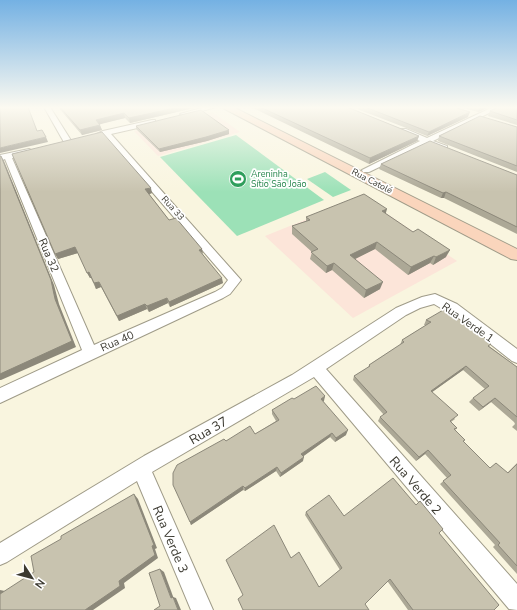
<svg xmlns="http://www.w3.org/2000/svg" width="517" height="610" viewBox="0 0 517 610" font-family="'Nunito Sans',sans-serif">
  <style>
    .education { fill: #fce5d9 }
    .green { fill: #9ce1b7 }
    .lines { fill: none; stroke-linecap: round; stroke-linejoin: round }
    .street-casing { stroke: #9f9b88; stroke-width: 2 }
    .secondary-casing { stroke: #9f9b88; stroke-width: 2 }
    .street { fill: #fff; fill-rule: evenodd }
    .secondary { fill: #fad5bc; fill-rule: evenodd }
    .wall { fill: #aca896 }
    .shaded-wall { fill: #8c887a }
    .building { fill: #c8c3af; stroke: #8c887a }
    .labels { text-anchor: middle; stroke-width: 3.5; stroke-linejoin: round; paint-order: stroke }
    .far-leisure-label { font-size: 9px; fill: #27864d; stroke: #fff; text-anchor: start }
    .far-street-label { font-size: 9px; fill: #3b3930; stroke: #fff }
    .street-label { font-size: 11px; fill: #3b3930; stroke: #fff }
    .near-street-label { font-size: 13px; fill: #3b3930; stroke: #fff }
  </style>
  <rect width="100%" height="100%" fill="#f9f5df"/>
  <g class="education">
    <polygon points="212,112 240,132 158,156 134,131"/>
    <polygon points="362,197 457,261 353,318 265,236"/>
  </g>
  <g class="green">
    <polygon points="236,135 324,200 237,236 160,157"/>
    <polygon points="325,172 351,190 333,197 307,179"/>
  </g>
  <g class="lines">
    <g class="street-casing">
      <g id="street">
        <polygon points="44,107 50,107 72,142 71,144 65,144"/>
        <polygon points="205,107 216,107 184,116 180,114"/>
        <polygon points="493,107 501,107 433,141 447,146 447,150 441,150 427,144 369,172 363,172 362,170 420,141 400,133 400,129 406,129 427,138"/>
        <polygon points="152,120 155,120 155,124 111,134 241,280 230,294 223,298 0,403 0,388 82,350 5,159 0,161 0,155 29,149 33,151 32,153 12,158 94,345 215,292 222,288 228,280 104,136 99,137 95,135 103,131"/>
        <polygon points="435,294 457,304 517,349 517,363 512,361 459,319 434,304 420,308 406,315 326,369 517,584 517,610 509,609 314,377 152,472 213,610 191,610 137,481 7,562 0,565 0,543 144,456 292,375 396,308 422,297"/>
      </g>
    </g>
    <g class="secondary-casing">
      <polygon id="secondary" points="221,107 233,107 517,249 517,260 511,259"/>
    </g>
    <use href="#street" class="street"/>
    <use href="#secondary" class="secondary"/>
  </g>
  <g class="wall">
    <polygon points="58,107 198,107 130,123 125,118 99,124 102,130 82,135"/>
    <polygon points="251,107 347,107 419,136 417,141 369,164"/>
    <polygon points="352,107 454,107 468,117 427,136"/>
    <polygon points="460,107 490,107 478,112"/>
    <polygon points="517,107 517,125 488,116 490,111"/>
    <polygon points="136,126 229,134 207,141 160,152 136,129"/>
    <polygon points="517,127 517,172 438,141 439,136"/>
    <polygon points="12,154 152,193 149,194 169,220 203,255 223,283 170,307 168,303 149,312 147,309 119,321 101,287 96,289 91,278 90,278 78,253 58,259"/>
    <polygon points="381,164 517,175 517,234 444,198 441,198 379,169"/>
    <polygon points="386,214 446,257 433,265 430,263 408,275 375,249 355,259 380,289 364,298 332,270 326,273 310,259 312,252 292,234 292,226 306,221 306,217"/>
    <polygon points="426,320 489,346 517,367 517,431 512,427 515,424 514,422 491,402 479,411 469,402 473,398 485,389 463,370 432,392 455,419 451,422 457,428 455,430 463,441 490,468 496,463 507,473 517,463 517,574 493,547 495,545 440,484 447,478 425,454 416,461 378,421 380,417 384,415 353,380 354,376 368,368 369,365 400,345 402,340 426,325 424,325"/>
    <polygon points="325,396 323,401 346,435 335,442 330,437 303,456 303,461 280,477 276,471 245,491 243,490 191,525 190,522 226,441 255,434 276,421 272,414 272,410 294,399"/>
    <polygon points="306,512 344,516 439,533 494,610 408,610 388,582 242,596 291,558 319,587 340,570 305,515"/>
  </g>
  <g class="shaded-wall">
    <polygon points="179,107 198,107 130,123 129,118"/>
    <polygon points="482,107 490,107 478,112 480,108"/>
    <polygon points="470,112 468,117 427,136 429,132"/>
    <polygon points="124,113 125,118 97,125 96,120"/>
    <polygon points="100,125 102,130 82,135 80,130"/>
    <polygon points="229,130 229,134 207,141 160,152 159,149"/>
    <polygon points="419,136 417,141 369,164 370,158"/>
    <polygon points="46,137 48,142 0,153 0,148"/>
    <polygon points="1,156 4,161 54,285 59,304 76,347 1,380 0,380 0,374 55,299"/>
    <polygon points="151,188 152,193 147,195 145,189"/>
    <polygon points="446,192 444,198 441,198 443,193"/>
    <polygon points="387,209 385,216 382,211"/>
    <polygon points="377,242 375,249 349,262 350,255"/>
    <polygon points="75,247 78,253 58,259 55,254"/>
    <polygon points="202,249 203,254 199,250"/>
    <polygon points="450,250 446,257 433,265 436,257"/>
    <polygon points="434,256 430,263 408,275 411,267"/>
    <polygon points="334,263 332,270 326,273 327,266"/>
    <polygon points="89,272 91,278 90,278 87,273"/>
    <polygon points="222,278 223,283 170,307 169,302"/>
    <polygon points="99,282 101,287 96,289 94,283"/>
    <polygon points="383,282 380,289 364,298 366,290"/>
    <polygon points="167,298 168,303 149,312 147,306"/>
    <polygon points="145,304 147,309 119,321 117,316"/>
    <polygon points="466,366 463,370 428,395 431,391"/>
    <polygon points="325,396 324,401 320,403 321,399"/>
    <polygon points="495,398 491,402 479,411 483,407"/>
    <polygon points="348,430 346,435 335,442 336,438"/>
    <polygon points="332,433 330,437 301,458 301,454"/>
    <polygon points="428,450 425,454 416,461 419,457"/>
    <polygon points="304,457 303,461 280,477 281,473"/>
    <polygon points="277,467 276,471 245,491 245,488"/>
    <polygon points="243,486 243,490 191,525 190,522"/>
    <polygon points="134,494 138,499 157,548 155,549 158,558 124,583 125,588 93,610 85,610 119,581 152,546"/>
    <polygon points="160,569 164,572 174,599 171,598"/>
    <polygon points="0,590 5,591 0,596"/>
    <polygon points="173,597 176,598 181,610 178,610"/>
  </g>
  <g class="building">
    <polygon points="0,107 28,107 37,131 42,130 46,137 0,148"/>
    <polygon points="60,107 179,107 129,118 124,113 96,120 100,125 80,130"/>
    <polygon points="260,107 347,107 419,136 370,158"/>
    <polygon points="365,107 454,107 470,112 429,132"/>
    <polygon points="498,107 517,107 517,120 490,111"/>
    <polygon points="201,110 229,130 206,137 159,149 136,126"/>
    <polygon points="480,116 517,127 517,166 439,136"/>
    <polygon points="102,132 151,188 145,189 169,220 176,218 202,249 199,250 222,278 169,302 167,298 147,306 145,304 117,316 99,282 94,283 89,272 87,273 75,247 55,254 12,154"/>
    <polygon points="430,141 517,175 517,227 446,192 443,193 381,164"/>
    <polygon points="0,156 1,156 51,280 55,299 72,341 0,374"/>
    <polygon points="364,194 387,209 382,211 413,232 418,229 450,250 436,257 434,256 411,267 377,242 350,255 383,282 366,290 334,263 327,266 311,252 318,249 292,226 310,220 306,217"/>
    <polygon points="445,309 483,336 491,344 488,346 517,367 517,417 495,398 483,407 473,398 489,386 466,366 431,391 458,415 450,421 457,428 454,429 465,440 463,441 490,468 496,463 508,473 517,464 517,566 498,545 500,543 443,481 451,475 428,450 419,457 380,417 387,412 354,376 370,366 369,365 404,342 402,340 431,322 426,320"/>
    <polygon points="316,386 325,396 321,399 348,430 336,438 332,433 301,454 304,457 281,473 277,467 245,488 243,486 190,522 173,485 173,473 177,465 224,439 226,441 250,426 255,434 279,420 272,410 292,398 294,399"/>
    <polygon points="393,478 416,505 420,501 443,529 439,533 499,605 494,610 413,610 390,579 365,604 369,610 243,610 238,599 243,595 226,560 274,525 291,558 299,552 319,587 342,568 306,512 329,495 344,516"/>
    <polygon points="134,494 154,545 152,546 155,555 119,581 120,586 85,610 0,610 0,594 34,572 31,556 61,539 61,536"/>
    <polygon points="160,569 171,598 173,597 178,610 154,610 160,606 149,573"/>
  </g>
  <linearGradient id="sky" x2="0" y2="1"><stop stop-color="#74b1e3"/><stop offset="0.56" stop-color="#fcfaf1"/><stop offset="1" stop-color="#fcfaf1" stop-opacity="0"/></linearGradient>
  <rect width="517" height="192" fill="url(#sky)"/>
  <defs>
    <g id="stadium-disc" transform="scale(0.9)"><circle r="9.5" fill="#2e9e5b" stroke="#fff"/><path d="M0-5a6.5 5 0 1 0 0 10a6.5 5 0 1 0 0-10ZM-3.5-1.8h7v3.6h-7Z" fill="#fff"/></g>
  </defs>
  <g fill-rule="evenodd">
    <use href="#stadium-disc" x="238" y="179"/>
  </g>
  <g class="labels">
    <g class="far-leisure-label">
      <text x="251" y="177">Areninha<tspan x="251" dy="10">Sítio São João</tspan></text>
    </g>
    <g class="far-street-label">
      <text transform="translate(372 181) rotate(27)" y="3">Rua Catolé</text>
      <text transform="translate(173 208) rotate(48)" y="3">Rua 33</text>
    </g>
    <g class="street-label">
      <text transform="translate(49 255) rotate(67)" y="4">Rua 32</text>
      <text transform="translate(468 322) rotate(35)" y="4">Rua Verde 1</text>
      <text transform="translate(117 341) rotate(-24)" y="4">Rua 40</text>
    </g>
    <g class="near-street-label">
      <text transform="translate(208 430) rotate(-30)" y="5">Rua 37</text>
      <text transform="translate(416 485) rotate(49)" y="5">Rua Verde 2</text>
      <text transform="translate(171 539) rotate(67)" y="5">Rua Verde 3</text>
    </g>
  </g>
  <g transform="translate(32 578) rotate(126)" stroke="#ffffff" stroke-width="3" paint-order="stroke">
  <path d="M0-3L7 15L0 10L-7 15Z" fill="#3b3930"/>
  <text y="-6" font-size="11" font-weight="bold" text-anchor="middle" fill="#3b3930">N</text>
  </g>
</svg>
